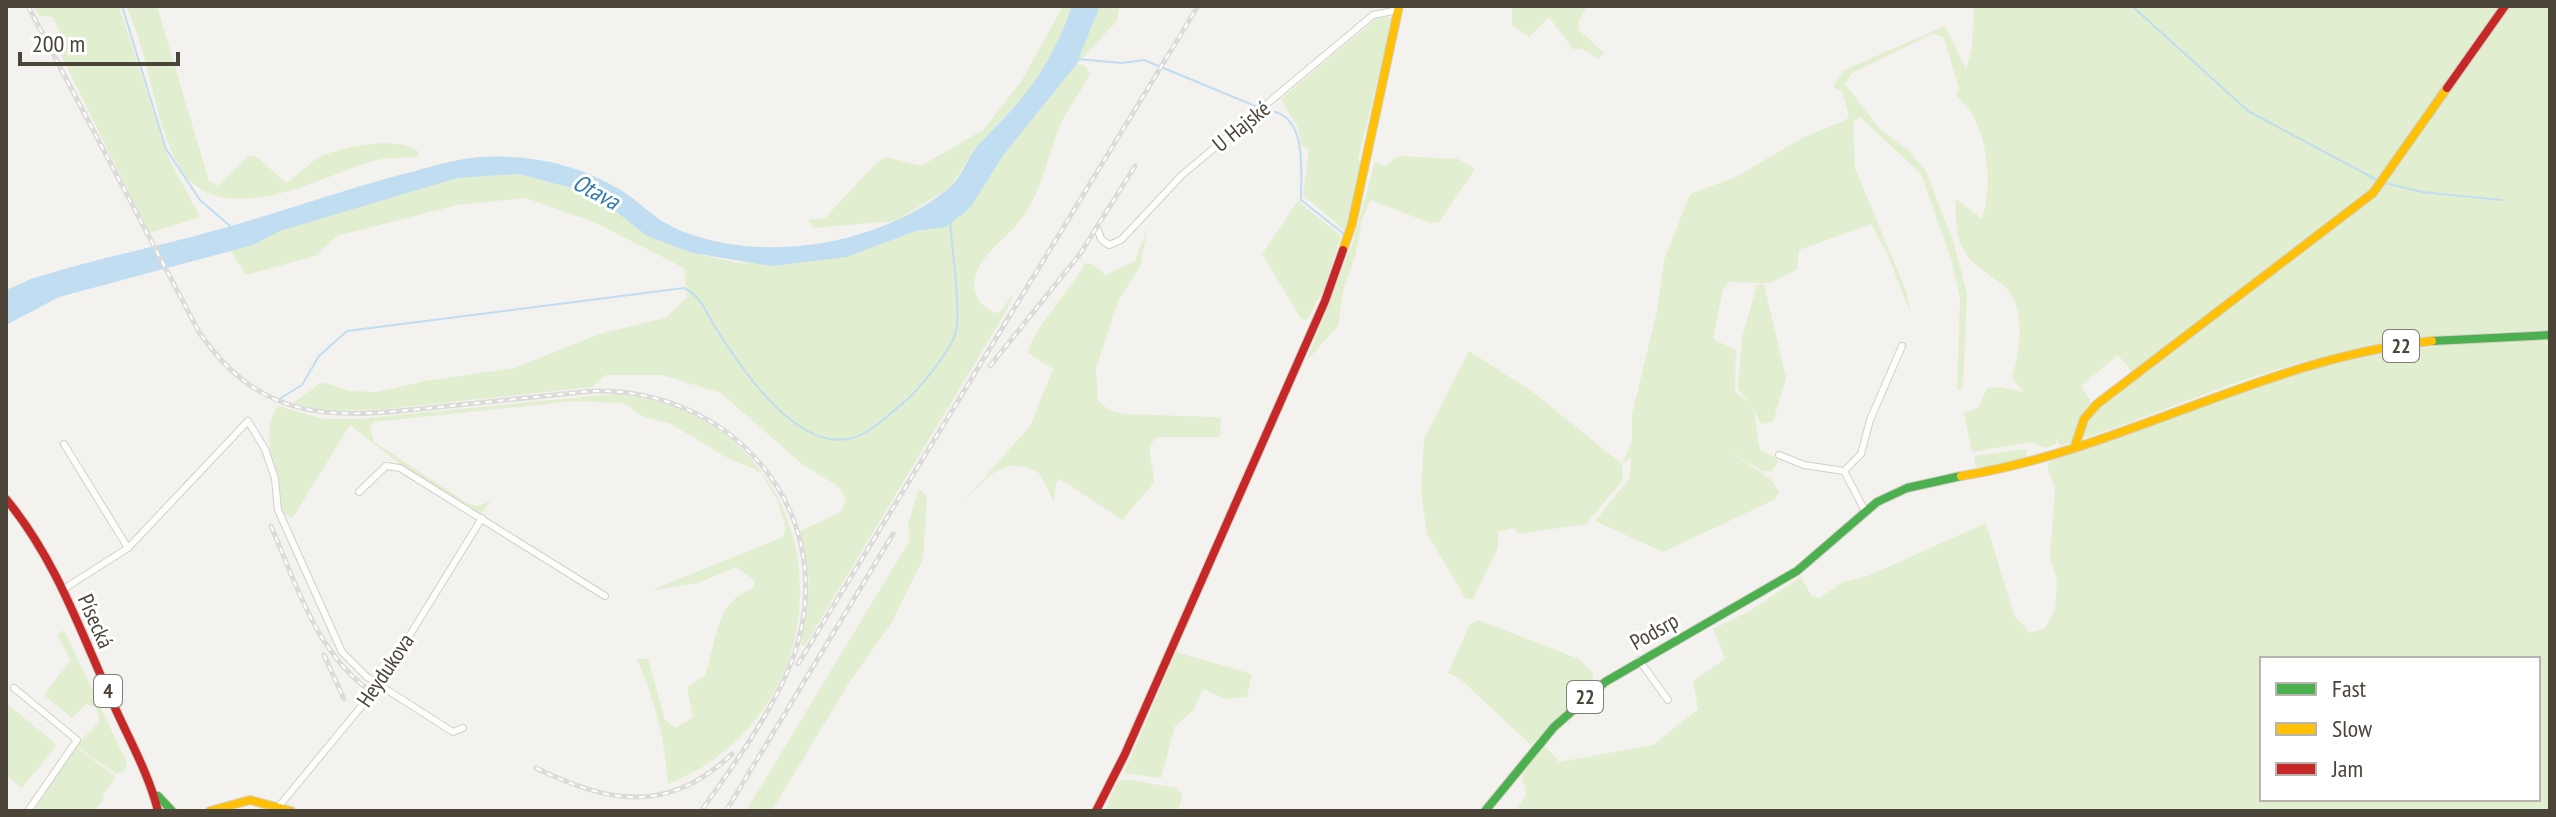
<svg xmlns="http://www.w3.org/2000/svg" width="2556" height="817" viewBox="0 0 2556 817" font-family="'PT Sans Narrow',sans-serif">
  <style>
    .green { fill: #e1eecf; fill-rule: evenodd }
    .water { fill: #c0ddf1 }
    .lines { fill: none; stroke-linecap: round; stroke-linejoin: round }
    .stream { stroke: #c0ddf1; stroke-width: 2 }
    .street-casing { stroke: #d2d0cb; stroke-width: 8 }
    .fast-casing { stroke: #d3cfc5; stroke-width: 10 }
    .slow-casing { stroke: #d3cfc5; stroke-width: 10 }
    .jam-casing { stroke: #d3cfc5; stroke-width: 10 }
    .street { stroke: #fdfdfc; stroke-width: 6 }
    .fast { stroke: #4caf50; stroke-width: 8 }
    .slow { stroke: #ffc107; stroke-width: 8 }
    .jam { stroke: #c62828; stroke-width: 8 }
    .rail-casing { stroke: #dbdbda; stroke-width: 5 }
    .rail { stroke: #fff; stroke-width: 2; stroke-dasharray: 6; stroke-linecap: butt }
    .labels { text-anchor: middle; stroke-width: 6; stroke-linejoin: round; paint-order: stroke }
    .shield { fill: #fff; stroke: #817c74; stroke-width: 2 }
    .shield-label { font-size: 20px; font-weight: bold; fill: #4b4439 }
    .street-label { font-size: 22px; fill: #4b4439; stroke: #fff }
    .water-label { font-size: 24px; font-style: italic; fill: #2e7ab2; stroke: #fff }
  </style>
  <rect width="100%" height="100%" fill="#f4f2ee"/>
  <g class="green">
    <polygon points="34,6 119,6 167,155 200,217 149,233 59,51 59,31 53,17 39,16"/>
    <path d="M126 6H157L209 181 218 186 249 155 257 157 286 183C301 175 310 159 327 154 350 146 396 136 418 151V157C401 158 384 157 369 162 313 181 211 236 175 159 152 110 149 54 126 6Z"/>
    <polygon points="1063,6 1072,6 1054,52 1037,82 976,147 950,188 895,221 814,228 808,220 825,218 876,163 886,157 921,166 983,130 1022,80"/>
    <path d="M1100 6H1120L1116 22 1077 64 1085 65 1090 74C1081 92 1067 109 1059 128 1047 157 1043 187 1025 214 1011 236 977 254 974 283 973 297 986 312 999 313L1014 293 1007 310 805 645 801 646 809 583 800 531 841 512 846 500 839 487 802 464 721 393 662 375H606L592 387 376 410 324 411 293 403 322 382 350 391 377 392 425 381 515 368 599 334 665 318 687 298 684 268 596 223 526 198 457 205 337 236 315 256 246 275 231 251 280 231 382 198 457 178 519 174 575 189 614 210 647 236 693 253 739 263 847 257 916 231 946 227 1076 65Z"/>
    <polygon points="1512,6 1587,6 1579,20 1579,30 1604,53 1598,59 1582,49 1573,49 1549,17 1529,37 1512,25"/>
    <path d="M1974 6H2550V330C2466 332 2384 340 2303 362 2220 384 2142 421 2060 446L2057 439 2056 444 2045 448 2032 442 1972 452 1964 413 1979 407 1987 388 2001 387 2023 392 2012 377C2020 352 2027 306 2004 286 1987 272 1968 265 1960 242 1955 229 1956 212 1955 198L1982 219C1994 184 1988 120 1956 96L1959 89 1944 37 1932 34 1852 73 1845 84 1880 129 1909 151 1926 171 1954 244 1967 294 1963 387 1957 391 1960 298 1951 259 1921 174 1860 117 1853 122 1855 168 1906 291 1911 315 1887 253 1871 224 1799 250 1797 269 1771 283 1729 282 1723 289 1713 339 1736 350 1735 387 1736 393 1749 401 1738 389 1742 338 1757 285 1764 284 1786 378 1773 422 1761 424 1749 401C1759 418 1755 432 1760 449L1779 461 1771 471H1762L1729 451 1770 479 1779 492 1776 499 1663 552 1595 521 1630 478 1631 458 1622 464 1623 480 1586 524 1518 534 1514 528 1498 532V548L1473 599H1466L1427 534 1421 492 1424 439 1469 351 1530 390 1622 464 1632 441V414L1657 311 1664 260 1690 194 1736 177 1804 137 1846 120 1849 116 1842 91 1833 87 1844 70 1945 26 1966 69 1972 49ZM2118 355 2133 373 2092 403 2081 386Z"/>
    <polygon points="1390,17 1392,22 1358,159 1363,166 1347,228 1343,229 1303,195 1309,150 1301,145 1298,128 1281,99 1377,18"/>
    <polygon points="1399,156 1458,159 1475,169 1439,222 1430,223 1371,200 1362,219 1356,253 1343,291 1338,326 1307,360 1353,242 1375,162 1384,166"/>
    <polygon points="1298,201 1341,236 1325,286 1307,320 1301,319 1262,254"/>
    <path d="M1148 226 1140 267 1118 301 1096 368 1098 401 1110 411 1124 414 1216 417 1221 419 1220 437H1158C1142 447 1155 467 1154 483L1122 520 1060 479 1056 482 1054 501 1039 473C1001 453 989 478 963 502L1030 426 1053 369 1028 353C1032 329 1071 289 1085 264H1092L1106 275 1135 261Z"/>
    <path d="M2550 340V811H1516L1526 794 1522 775 1544 745 1559 762 1653 745 1698 709 1693 681 1725 659 1713 629 1748 612 1801 577 1811 595 1819 598 1843 582 1868 576 1986 523 2014 615 2030 633 2045 628 2055 610 2057 580 2050 559 2055 487 2048 471 2049 461C2149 425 2251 379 2356 358 2420 345 2484 341 2550 340ZM2262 659H2538V799H2262Z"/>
    <path d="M615 394C838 413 864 706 668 784 665 740 655 700 637 659H648L665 720 676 728 693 717 687 687 705 675C714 651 715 614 737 597 742 593 748 591 754 587V580L736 567 698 583 652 590 783 537 786 529 778 502 761 472 724 456 671 424 644 417 623 403 574 401 374 422 370 428 374 442 467 503 477 506 491 501 480 515 406 469 350 425 292 519 281 511C277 478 258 432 278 406L323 419H357Z"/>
    <polygon points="2027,449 2027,459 1977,471 1974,456"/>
    <polygon points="919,489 927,496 923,559 891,624 850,681 776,804 769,811 746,811 910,540 908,524"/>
    <polygon points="1478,620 1579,659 1594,674 1591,685 1531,745 1459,678 1448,673 1470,624"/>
    <polygon points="64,630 127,763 124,771 116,774 76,746 100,721 96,707 86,704 72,718 44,695 71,660 57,635"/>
    <polygon points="1176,652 1252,674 1247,697 1225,699 1203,689 1194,710 1175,726 1161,778 1124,773"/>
    <polygon points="6,703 57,745 22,788 6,775"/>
    <polygon points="76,747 116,777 102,795 105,798 94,811 33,811"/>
    <polygon points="1125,779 1177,788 1182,794 1178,811 1105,811 1118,781"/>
  </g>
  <path class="water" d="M1072 6H1100L1076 65 1002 157 970 208 946 227 916 231 847 257 772 266 693 253 647 236 614 210 575 189 519 174 457 178 280 231 253 245 59 297 6 325V290L31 279C94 259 160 246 224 228 284 211 343 190 403 174 428 168 454 159 480 157 529 154 577 164 619 189 647 206 654 222 690 234 771 263 881 243 948 189 962 178 967 157 979 144 1026 96 1049 71 1072 6Z"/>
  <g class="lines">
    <g class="stream">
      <polyline points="122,6 166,149 200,200 230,226"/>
      <polyline points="2132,6 2248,111 2379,181"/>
      <polyline points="1077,59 1122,63 1144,60 1260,108"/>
      <path d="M1266 110C1308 113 1301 168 1301 200L1344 234"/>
      <polyline points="2385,183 2422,192 2502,200"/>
      <path d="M279 399 302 385 319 356 347 331 684 288C700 294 708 316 717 330 741 368 797 453 852 438 871 433 887 416 902 404 918 391 951 351 956 331 961 311 952 247 950 222"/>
    </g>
    <g class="street-casing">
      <g id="street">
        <polyline points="1098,230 1101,239 1109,245 1121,240 1182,175 1373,15 1398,10"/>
        <polyline points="64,444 128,548 248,421 265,449 275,479 278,510 342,652 367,677 453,732 463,728"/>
        <polyline points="1779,455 1804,465 1844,471"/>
        <polyline points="359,492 386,466 400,468 605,596"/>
        <polyline points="1865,511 1844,471 1861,454 1870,420 1902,346"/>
        <polyline points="62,590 128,548"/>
        <polyline points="1639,660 1668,700"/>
        <polyline points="14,688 77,740 28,811"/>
        <polyline points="275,811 379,685 482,518"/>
      </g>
    </g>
    <g class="fast-casing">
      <g id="fast">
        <polyline points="2432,341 2550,335"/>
        <polyline points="158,796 172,811"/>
        <polyline points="1485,811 1554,727 1605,682 1797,571 1877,502 1907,488 1961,476"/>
      </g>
    </g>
    <g class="slow-casing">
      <g id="slow">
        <polyline points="1343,250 1352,224 1399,6"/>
        <polyline points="2075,446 2084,419 2097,404 2373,193 2447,88"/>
        <path d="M1961 476C2124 450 2267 357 2432 341"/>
        <polyline points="210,811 250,800 291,811"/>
      </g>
    </g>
    <g class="jam-casing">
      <g id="jam">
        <polyline points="2447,88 2505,6"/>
        <path d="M6 499C58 562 82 636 116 710 131 743 149 775 158 811"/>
        <polyline points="1096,811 1125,754 1325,301 1343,250"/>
      </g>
    </g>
    <use href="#street" class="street"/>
    <use href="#fast" class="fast"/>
    <use href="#slow" class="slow"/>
    <use href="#jam" class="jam"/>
    <g class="rail-casing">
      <g id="rail">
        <path d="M28 6 199 332C264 426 337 418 439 407 490 402 541 396 592 391 728 387 836 505 798 642 783 697 735 764 701 811"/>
        <polyline points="990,366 1080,254 1135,166"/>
        <path d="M271 526C297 586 317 655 373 693"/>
        <polyline points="324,655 344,699"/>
        <polyline points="798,664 1198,6"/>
        <path d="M536 768C608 803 668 815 732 754"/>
        <polyline points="726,811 893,534"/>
      </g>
    </g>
    <use href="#rail" class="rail"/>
  </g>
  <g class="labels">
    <g class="shield">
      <rect x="2383" y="330" width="36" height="32" rx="6"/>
      <rect x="94" y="675" width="28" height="32" rx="6"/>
      <rect x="1567" y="681" width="36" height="32" rx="6"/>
    </g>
    <g class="shield-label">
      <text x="2401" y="353">22</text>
      <text x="108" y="698">4</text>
      <text x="1585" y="704">22</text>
    </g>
    <g class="street-label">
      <text transform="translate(1241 126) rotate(-39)" y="8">U Hajské</text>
      <text transform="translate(96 621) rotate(66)" y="8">Písecká</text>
      <text transform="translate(1654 631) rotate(-30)" y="8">Podsrp</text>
      <text transform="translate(385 670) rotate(-56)" y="8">Heydukova</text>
    </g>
    <g class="water-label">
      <text transform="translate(596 192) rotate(28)" y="8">Otava</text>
    </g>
  </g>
  <rect width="2556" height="817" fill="none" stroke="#4b4439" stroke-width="16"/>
  <rect x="2260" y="657" width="280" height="144" fill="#ffffff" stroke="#b7b4b0" stroke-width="2"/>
  <rect x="2276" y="683" width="40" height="12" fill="#4caf50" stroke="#b7b4b0" stroke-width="2"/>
  <text x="2332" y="697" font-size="24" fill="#4b4439">Fast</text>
  <rect x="2276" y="723" width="40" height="12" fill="#ffc107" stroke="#b7b4b0" stroke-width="2"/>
  <text x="2332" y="737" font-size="24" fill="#4b4439">Slow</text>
  <rect x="2276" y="763" width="40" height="12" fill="#c62828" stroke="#b7b4b0" stroke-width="2"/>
  <text x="2332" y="777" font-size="24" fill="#4b4439">Jam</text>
  <path d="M20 52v12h158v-12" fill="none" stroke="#4b4439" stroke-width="4"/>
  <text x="32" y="52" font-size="24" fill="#4b4439" stroke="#ffffff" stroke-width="6" paint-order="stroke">200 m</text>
</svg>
